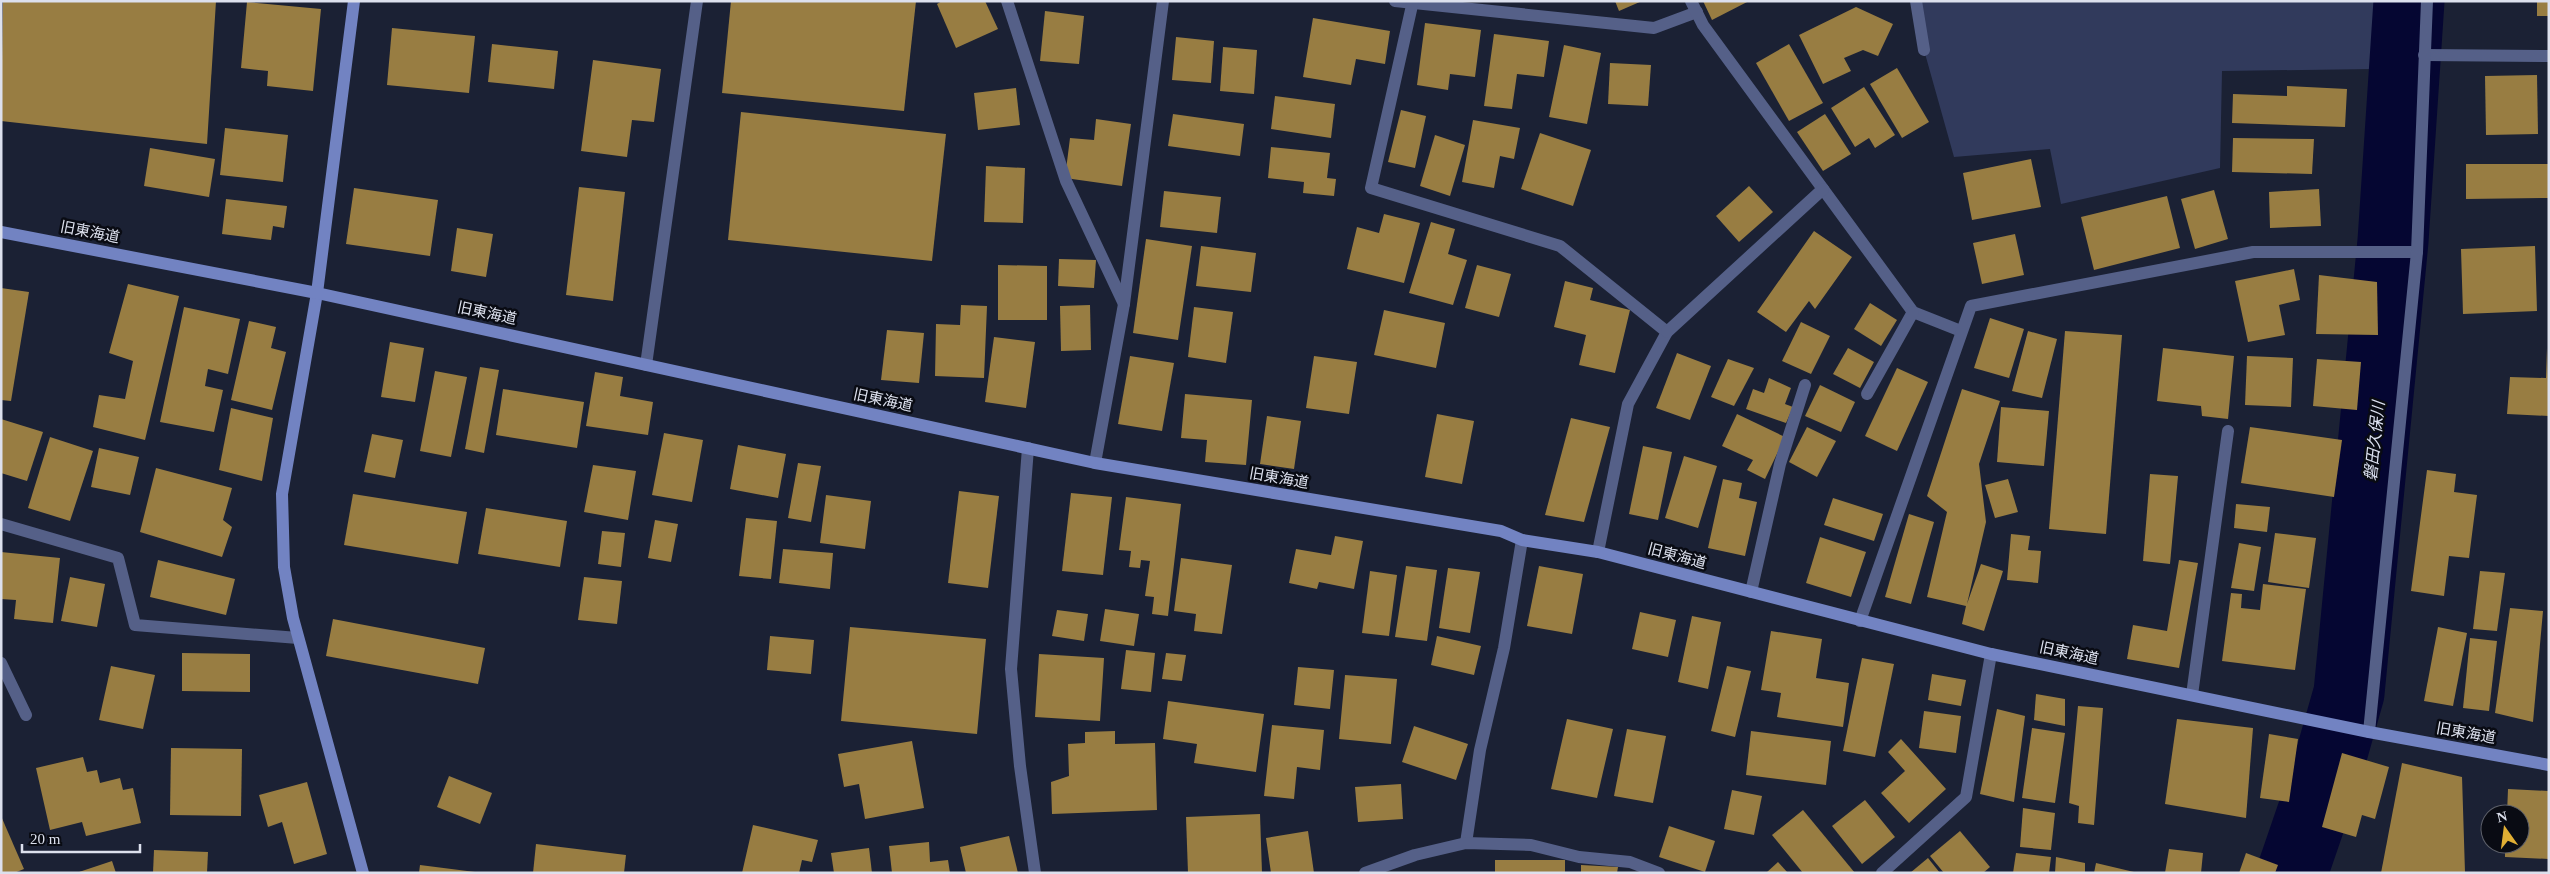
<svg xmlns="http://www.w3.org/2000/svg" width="2550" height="874" viewBox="0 0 2550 874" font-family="'Times New Roman','Noto Sans JP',serif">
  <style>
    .green { fill: #313a5c }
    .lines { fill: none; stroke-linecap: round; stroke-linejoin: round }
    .river { stroke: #050632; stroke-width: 71 }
    .building { fill: #987d42 }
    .street { stroke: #556088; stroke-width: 12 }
    .secondary { stroke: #7283c2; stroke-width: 12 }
    .labels { text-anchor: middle; stroke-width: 5; stroke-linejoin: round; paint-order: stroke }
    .street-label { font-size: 15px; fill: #dce0ed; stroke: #090b13 }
    .water-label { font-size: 16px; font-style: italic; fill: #dee3f3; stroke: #090b13 }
  </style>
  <rect width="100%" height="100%" fill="#1b2134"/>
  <polygon class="green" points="1916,1 2379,1 2371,69 2222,71 2220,168 2061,204 2050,149 1954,157 1924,50"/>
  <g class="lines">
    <polyline class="river" points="2292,873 2326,774 2349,693 2393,241 2409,1"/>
  </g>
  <g class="building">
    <polygon points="3,1 216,1 207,144 1,121"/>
    <polygon points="731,1 916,1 904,111 722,93"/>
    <polygon points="942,1 985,1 998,29 956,48 937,4"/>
    <polygon points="1615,1 1642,1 1619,11"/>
    <polygon points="1703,1 1749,1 1712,20"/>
    <rect x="2537" y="1" width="12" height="15"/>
    <polygon points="247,2 321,9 313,91 267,86 268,71 241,68"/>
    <polygon points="1856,7 1893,24 1878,56 1863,50 1844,58 1851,71 1823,84 1799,35"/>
    <polygon points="1045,11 1084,16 1079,64 1040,61"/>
    <polygon points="1313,18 1390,31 1385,64 1356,59 1351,85 1303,77"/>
    <polygon points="1425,23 1481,30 1475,77 1450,74 1448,90 1417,85"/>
    <polygon points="392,28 475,36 469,93 387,85"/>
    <polygon points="1494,34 1549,41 1544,77 1517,74 1512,109 1484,106"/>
    <polygon points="1176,37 1214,41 1211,83 1172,80"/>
    <polygon points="492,44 558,51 554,89 488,82"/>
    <polygon points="1789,44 1823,103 1789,121 1756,63"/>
    <polygon points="1564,45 1601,53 1587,124 1549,117"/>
    <polygon points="1223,47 1257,50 1254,94 1220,91"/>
    <polygon points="593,60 661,69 654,122 632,120 627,157 581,151"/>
    <polygon points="1610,63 1651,65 1648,106 1608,104"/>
    <polygon points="1897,68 1929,122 1902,138 1870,84"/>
    <polygon points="2537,75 2538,134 2486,135 2485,76"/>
    <polygon points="2287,86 2347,89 2345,127 2232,123 2233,94 2287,96"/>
    <polygon points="1864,87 1895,135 1875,148 1869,138 1855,147 1831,108"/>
    <polygon points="1016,88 1020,125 978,130 974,93"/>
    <polygon points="1275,96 1335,104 1331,138 1271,129"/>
    <polygon points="1401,110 1426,116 1415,168 1388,162"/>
    <polygon points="741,112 946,134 932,261 728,240"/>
    <polygon points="1173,114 1244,124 1240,156 1168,146"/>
    <polygon points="1825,114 1851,154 1823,171 1797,132"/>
    <polygon points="1096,119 1131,124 1122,186 1065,178 1070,138 1094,140"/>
    <polygon points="1473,120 1520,128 1514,159 1500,156 1494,188 1462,182"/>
    <polygon points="225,128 288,135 283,182 220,175"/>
    <polygon points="1540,133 1591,150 1573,206 1521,189"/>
    <polygon points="1435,135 1465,145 1450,196 1420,186"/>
    <polygon points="2233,138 2314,139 2312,174 2232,172"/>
    <polygon points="1271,147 1330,153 1327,178 1336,179 1334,196 1303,193 1304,182 1268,178"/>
    <polygon points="150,148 215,159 209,197 144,186"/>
    <polygon points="2031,159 2041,207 1972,220 1963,173"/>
    <polygon points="2466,164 2549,164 2549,198 2466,199"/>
    <polygon points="986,166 1025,168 1023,223 984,222"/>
    <polygon points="1749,186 1773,212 1739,242 1716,216"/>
    <polygon points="579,187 625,192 613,301 566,295"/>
    <polygon points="354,188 438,200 430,256 346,244"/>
    <polygon points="2319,189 2321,226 2270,228 2269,192"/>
    <polygon points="2214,190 2228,239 2195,249 2181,199"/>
    <polygon points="1164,191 1221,197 1217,233 1160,227"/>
    <polygon points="2167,196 2180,248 2094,270 2081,217"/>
    <polygon points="226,199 287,206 284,228 273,226 271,240 222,234"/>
    <polygon points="1384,214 1420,223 1404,283 1347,269 1357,227 1379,233"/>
    <polygon points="1431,222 1455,229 1448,254 1467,260 1453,305 1409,293"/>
    <polygon points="457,228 493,234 486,277 451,271"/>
    <polygon points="1814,231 1852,257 1815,309 1809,301 1786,332 1757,312"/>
    <polygon points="2015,234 2024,275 1982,284 1973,243"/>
    <polygon points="1146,239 1192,246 1178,340 1133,333"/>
    <polygon points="1201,246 1256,253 1251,292 1196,286"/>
    <polygon points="2535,246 2537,311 2463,314 2461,249"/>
    <polygon points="1059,259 1096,260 1094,288 1058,286"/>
    <polygon points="998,265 1047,266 1047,320 998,320"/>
    <polygon points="1477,265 1511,274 1499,317 1465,308"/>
    <polygon points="2294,269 2300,300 2279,305 2285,335 2248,342 2235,281"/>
    <polygon points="2319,275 2377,282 2378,335 2316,334"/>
    <polygon points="1565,281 1593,288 1590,300 1630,310 1615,373 1579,365 1586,335 1554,327"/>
    <polygon points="128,284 179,296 145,440 93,427 99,395 125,399 133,361 109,353"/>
    <polygon points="1,288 29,292 11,401 1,400"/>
    <polygon points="1870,303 1897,320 1881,346 1854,329"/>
    <polygon points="961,305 987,306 984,378 935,376 936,324 960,325"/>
    <polygon points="1090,305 1091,350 1061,351 1060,306"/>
    <polygon points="184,307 240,319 228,374 208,369 205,386 223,390 214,432 160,422"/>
    <polygon points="1194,307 1233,312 1226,363 1188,357"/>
    <polygon points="1384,310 1445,323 1436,368 1374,355"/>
    <polygon points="1990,318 2024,329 2009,378 1974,368"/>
    <polygon points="249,321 276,327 271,348 286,352 272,410 231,400"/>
    <polygon points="1801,322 1830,336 1811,374 1782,361"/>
    <polygon points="887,330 924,333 919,383 881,380"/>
    <polygon points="2028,331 2057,339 2042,398 2012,391"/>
    <polygon points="2065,331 2122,335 2106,534 2049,529"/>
    <polygon points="994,337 1035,342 1026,408 985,402"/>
    <polygon points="390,342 424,348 415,402 381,397"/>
    <polygon points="1848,348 1874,362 1860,388 1833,374"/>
    <polygon points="2163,348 2234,356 2228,419 2202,416 2201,406 2157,401"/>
    <polygon points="2547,348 2549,416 2507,414 2510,377 2546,378"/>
    <polygon points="1677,353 1711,366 1690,420 1656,408"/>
    <polygon points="1130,356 1174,363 1162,431 1118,424"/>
    <polygon points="1314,356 1357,362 1349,414 1306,408"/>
    <polygon points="2247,356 2293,358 2291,407 2245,405"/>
    <polygon points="1728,359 1754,368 1734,406 1711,397"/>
    <polygon points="2317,359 2361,362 2357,410 2313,406"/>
    <polygon points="480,367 499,370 484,453 465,449"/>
    <polygon points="1897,368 1928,382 1897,451 1865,436"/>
    <polygon points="435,371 467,377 451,457 420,451"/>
    <polygon points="595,372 623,377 620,396 653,402 648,435 586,426"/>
    <polygon points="1769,378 1791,388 1785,404 1793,407 1786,423 1746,409 1753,389 1764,393"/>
    <polygon points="1820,385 1855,402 1841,432 1805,416"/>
    <polygon points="503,389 584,402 577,448 496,435"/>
    <polygon points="1962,389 2000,401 1979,464 1986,522 1967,604 1981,564 2003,571 1984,631 1962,624 1966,606 1927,597 1947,512 1927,496"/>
    <polygon points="1185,394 1252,400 1246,465 1205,462 1207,440 1181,438"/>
    <polygon points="2001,407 2049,411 2044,466 1997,462"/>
    <polygon points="231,408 273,418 262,481 219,470"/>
    <polygon points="1437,414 1474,421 1462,484 1425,477"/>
    <polygon points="1737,414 1785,437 1765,479 1747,470 1753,460 1722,446"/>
    <polygon points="1267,416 1301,421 1294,469 1260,464"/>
    <polygon points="1571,418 1610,427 1584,522 1545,515"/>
    <polygon points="1,419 43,432 27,481 1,473"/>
    <polygon points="1807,427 1836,441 1817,477 1789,462"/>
    <polygon points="2250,427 2342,440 2334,497 2241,483"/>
    <polygon points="664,433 703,440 692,502 652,495"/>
    <polygon points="372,434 403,440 395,478 364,472"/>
    <polygon points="50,437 93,451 70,521 28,508"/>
    <polygon points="738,445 786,454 778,498 730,489"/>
    <polygon points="1643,446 1672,452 1658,520 1629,514"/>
    <polygon points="99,448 139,457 130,495 91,487"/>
    <polygon points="1684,456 1717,466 1698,528 1665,518"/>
    <polygon points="798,463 821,466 811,522 788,518"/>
    <polygon points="593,465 636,471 628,520 584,512"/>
    <polygon points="156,468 232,488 223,520 232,527 222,557 140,532"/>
    <polygon points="2427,470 2456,474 2454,492 2477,495 2469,558 2449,556 2444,596 2411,591"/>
    <polygon points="2150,474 2178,476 2170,564 2143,561"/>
    <polygon points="1723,479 1742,483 1739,498 1757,502 1745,556 1708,548"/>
    <polygon points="2008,479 2018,512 1995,518 1985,485"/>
    <polygon points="959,491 999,496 988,588 948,583"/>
    <polygon points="1071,493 1112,497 1103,575 1062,571"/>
    <polygon points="353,494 467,512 458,564 344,545"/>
    <polygon points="826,495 871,501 865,549 820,543"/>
    <polygon points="1126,497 1181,504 1168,616 1152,614 1154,597 1145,596 1150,561 1141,560 1140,568 1129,567 1131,551 1119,550"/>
    <polygon points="1833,498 1883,514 1874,541 1824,525"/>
    <polygon points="2236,504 2270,507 2267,532 2234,528"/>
    <polygon points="486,508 567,521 560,567 478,554"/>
    <polygon points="1909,514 1934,522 1911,604 1885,597"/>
    <polygon points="746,518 777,521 771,579 739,576"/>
    <polygon points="655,520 678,524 671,562 648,558"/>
    <polygon points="602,531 625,533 621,567 598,564"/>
    <polygon points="2275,533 2316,538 2309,588 2268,582"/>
    <polygon points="2011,534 2030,536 2028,550 2041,551 2038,583 2007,580"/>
    <polygon points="1335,536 1363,541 1354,589 1319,582 1317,589 1289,583 1296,549 1331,555"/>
    <polygon points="1820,537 1866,552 1851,597 1806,583"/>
    <polygon points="2239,543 2261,547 2254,591 2231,588"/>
    <polygon points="783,549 833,553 830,589 779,583"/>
    <polygon points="1,552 60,558 53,623 14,619 16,600 1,599"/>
    <polygon points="1181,558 1232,565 1222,634 1194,631 1196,614 1174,611"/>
    <polygon points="158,560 235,579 226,615 150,597"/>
    <polygon points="2179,560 2198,563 2179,668 2127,659 2133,625 2167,631"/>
    <polygon points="1406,566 1437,570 1427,641 1395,637"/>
    <polygon points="1539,566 1583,574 1572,634 1527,626"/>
    <polygon points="1448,568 1480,572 1470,633 1439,628"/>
    <polygon points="1370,571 1397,575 1389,636 1362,633"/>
    <polygon points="2480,571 2505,573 2497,631 2473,629"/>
    <polygon points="70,577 105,584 97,627 61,621"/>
    <polygon points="584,577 622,581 617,624 578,620"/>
    <polygon points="2263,584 2306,589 2295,670 2222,661 2231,593 2242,594 2241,608 2260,610"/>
    <polygon points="2510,608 2543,611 2533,722 2495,713"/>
    <polygon points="1105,609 1139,614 1134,646 1100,641"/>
    <polygon points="1057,610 1088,614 1084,641 1052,636"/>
    <polygon points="1640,612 1676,620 1668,657 1632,649"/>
    <polygon points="1692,616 1721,622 1708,689 1678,682"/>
    <polygon points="333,619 485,648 478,684 326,656"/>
    <polygon points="850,627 986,639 977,734 841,721"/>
    <polygon points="2438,627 2467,633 2453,706 2424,701"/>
    <polygon points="1771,631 1822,639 1816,678 1849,683 1843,727 1777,717 1781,693 1761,690"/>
    <polygon points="770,636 814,640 811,674 767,670"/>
    <polygon points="1437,636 1481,646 1474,675 1431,665"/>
    <polygon points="2470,638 2497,641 2489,711 2463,708"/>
    <polygon points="1126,650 1155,653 1151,692 1121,689"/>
    <polygon points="182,653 250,654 250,692 182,691"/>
    <polygon points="1166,653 1186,655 1182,681 1162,679"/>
    <polygon points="1039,654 1104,658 1100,721 1035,717"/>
    <polygon points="1862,658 1894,664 1875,757 1843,751"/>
    <polygon points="111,666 155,675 143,729 99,720"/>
    <polygon points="1727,666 1751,671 1735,737 1711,731"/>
    <polygon points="1298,667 1334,670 1330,709 1294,705"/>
    <polygon points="1932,674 1966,680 1961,706 1928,700"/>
    <polygon points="1345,675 1397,679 1391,744 1339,739"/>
    <polygon points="2036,694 2065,699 2065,726 2034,720"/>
    <polygon points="1168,701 1264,714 1256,772 1194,763 1197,744 1163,739"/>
    <polygon points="2078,706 2103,708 2094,825 2078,823 2079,806 2069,803"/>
    <polygon points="1997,709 2025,716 2014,802 1980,794"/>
    <polygon points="1924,711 1961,716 1956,753 1919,748"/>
    <polygon points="1567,719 1613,729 1597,798 1551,789"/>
    <polygon points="2177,719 2253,728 2246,818 2165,804"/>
    <polygon points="1272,725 1324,730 1320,770 1297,767 1294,799 1264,796"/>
    <polygon points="1414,726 1468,744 1456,780 1402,762"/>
    <polygon points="2032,728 2065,733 2055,803 2022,798"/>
    <polygon points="1627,729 1666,736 1653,803 1614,796"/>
    <polygon points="1115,731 1115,744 1155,743 1157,810 1052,814 1051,782 1069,776 1068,744 1085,743 1085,732"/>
    <polygon points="1751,731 1831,741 1826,785 1746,775"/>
    <polygon points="2269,734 2298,739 2289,802 2260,798"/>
    <polygon points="1901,739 1946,789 1909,823 1881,793 1905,771 1888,752"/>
    <polygon points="912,741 924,808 865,819 859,784 844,787 838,754"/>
    <polygon points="171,748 242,749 241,816 170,815"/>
    <polygon points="2342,753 2389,767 2375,819 2362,815 2356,837 2322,827"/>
    <polygon points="83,757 87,772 97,770 100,783 120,778 123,790 133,788 141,823 86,836 82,822 50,830 36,768"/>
    <polygon points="2402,763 2462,777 2465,873 2381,873"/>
    <polygon points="449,776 492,793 480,824 437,807"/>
    <polygon points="307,782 327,854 294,864 282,822 268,827 259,795"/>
    <polygon points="1401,784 1403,819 1358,822 1355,787"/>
    <polygon points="2508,789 2549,791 2549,859 2505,857 2505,844 2520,844 2520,814 2507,814"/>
    <polygon points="1732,790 1762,796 1754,835 1724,829"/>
    <polygon points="1865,800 1895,837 1862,864 1832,826"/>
    <polygon points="2023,808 2055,813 2051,850 2020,847"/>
    <polygon points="1803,810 1855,873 1803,873 1772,835"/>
    <polygon points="1260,814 1262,873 1188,873 1186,817"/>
    <polygon points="1,816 24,869 14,873 1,873"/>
    <polygon points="753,825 818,840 812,862 802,860 799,873 742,873"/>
    <polygon points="1669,826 1715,841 1705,872 1659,857"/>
    <polygon points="1308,831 1314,873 1271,873 1266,838"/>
    <polygon points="1960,831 1990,867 1983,873 1944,873 1930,856"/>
    <polygon points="1009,836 1018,873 966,873 960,847"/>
    <polygon points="929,842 930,862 948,860 950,873 892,873 889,846"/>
    <polygon points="536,844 626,855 624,873 533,873"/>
    <polygon points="869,848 872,873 834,873 831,853"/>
    <polygon points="2169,849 2203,853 2201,873 2165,873"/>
    <polygon points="154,850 208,852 207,873 153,873"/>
    <polygon points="2016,853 2051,857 2049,873 2013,873"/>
    <polygon points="2246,853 2278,865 2275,873 2239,873"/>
    <polygon points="2056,857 2085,863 2085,873 2055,873"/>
    <polygon points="1928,858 1940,873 1910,873"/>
    <rect x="1495" y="860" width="70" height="13"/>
    <polygon points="112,861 116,873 79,873 79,872"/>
    <polygon points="1778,862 1788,873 1766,873"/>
    <polygon points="2096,863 2134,872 2134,873 2094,873"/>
    <polygon points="420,865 475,872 475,873 419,873"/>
    <polygon points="1581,865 1618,867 1617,873 1581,873"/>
  </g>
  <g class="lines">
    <g class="street">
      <polyline points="1007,1 1066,181 1124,304"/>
      <polyline points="1395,1 1654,28 1697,12"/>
      <polyline points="1413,1 1371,188 1560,246 1667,332 1628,404 1598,552"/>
      <polyline points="1691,1 1703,25 1913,312 1961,331"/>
      <polyline points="1916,1 1924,50"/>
      <polyline points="2424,55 2549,56"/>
      <polyline points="1667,332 1823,189"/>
      <polyline points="646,365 697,1"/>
      <polyline points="1867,394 1913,312"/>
      <polyline points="1028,448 1011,669 1020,766 1035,873"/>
      <polyline points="1095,463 1124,304 1163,1"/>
      <polyline points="1,524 118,558 135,625 298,638"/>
      <polyline points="1751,592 1780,464 1805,385"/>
      <polyline points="1860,621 1971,306 2253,252 2417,252"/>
      <polyline points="1,663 26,715"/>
      <polyline points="2192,695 2228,431"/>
      <polyline points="2369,732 2417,252 2427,1"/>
      <polyline points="1466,843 1480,750 1504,648 1522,540"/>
      <polyline points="1365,873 1415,855 1466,843 1531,845 1579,857 1630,862 1659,873"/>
      <polyline points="1882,873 1966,797 1991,654"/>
    </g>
    <g class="secondary">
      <polyline points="354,1 317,293 282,494 284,567 293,618 363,873"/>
      <polyline points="1,232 317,293 1095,463 1501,531 1522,540 1598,552 1991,654 2369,732 2549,765"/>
    </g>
  </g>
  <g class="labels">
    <g class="street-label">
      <text transform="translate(90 232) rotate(11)" y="5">旧東海道</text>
      <text transform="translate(487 313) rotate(12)" y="5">旧東海道</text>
      <text transform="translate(883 400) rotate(12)" y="5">旧東海道</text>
      <text transform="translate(1279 478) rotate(10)" y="5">旧東海道</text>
      <text transform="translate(1677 556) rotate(15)" y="5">旧東海道</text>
      <text transform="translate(2069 653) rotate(12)" y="5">旧東海道</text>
      <text transform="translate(2466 733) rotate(10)" y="5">旧東海道</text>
    </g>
    <g class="water-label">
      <text transform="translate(2374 441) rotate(-84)" y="6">磐田久保川</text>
    </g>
  </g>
  <rect width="2550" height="874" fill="none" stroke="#dce0ed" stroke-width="5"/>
  <g transform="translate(2505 829) rotate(346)"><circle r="24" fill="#090b13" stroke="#5d606a"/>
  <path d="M0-4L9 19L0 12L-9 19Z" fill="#e1af34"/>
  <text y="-8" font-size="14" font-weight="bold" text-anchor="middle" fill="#dce0ed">N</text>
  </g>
  <path d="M22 844v8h118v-8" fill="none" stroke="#dce0ed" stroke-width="2.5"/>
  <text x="30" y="844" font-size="15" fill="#dce0ed" stroke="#090b13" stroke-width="4" paint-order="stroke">20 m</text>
</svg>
